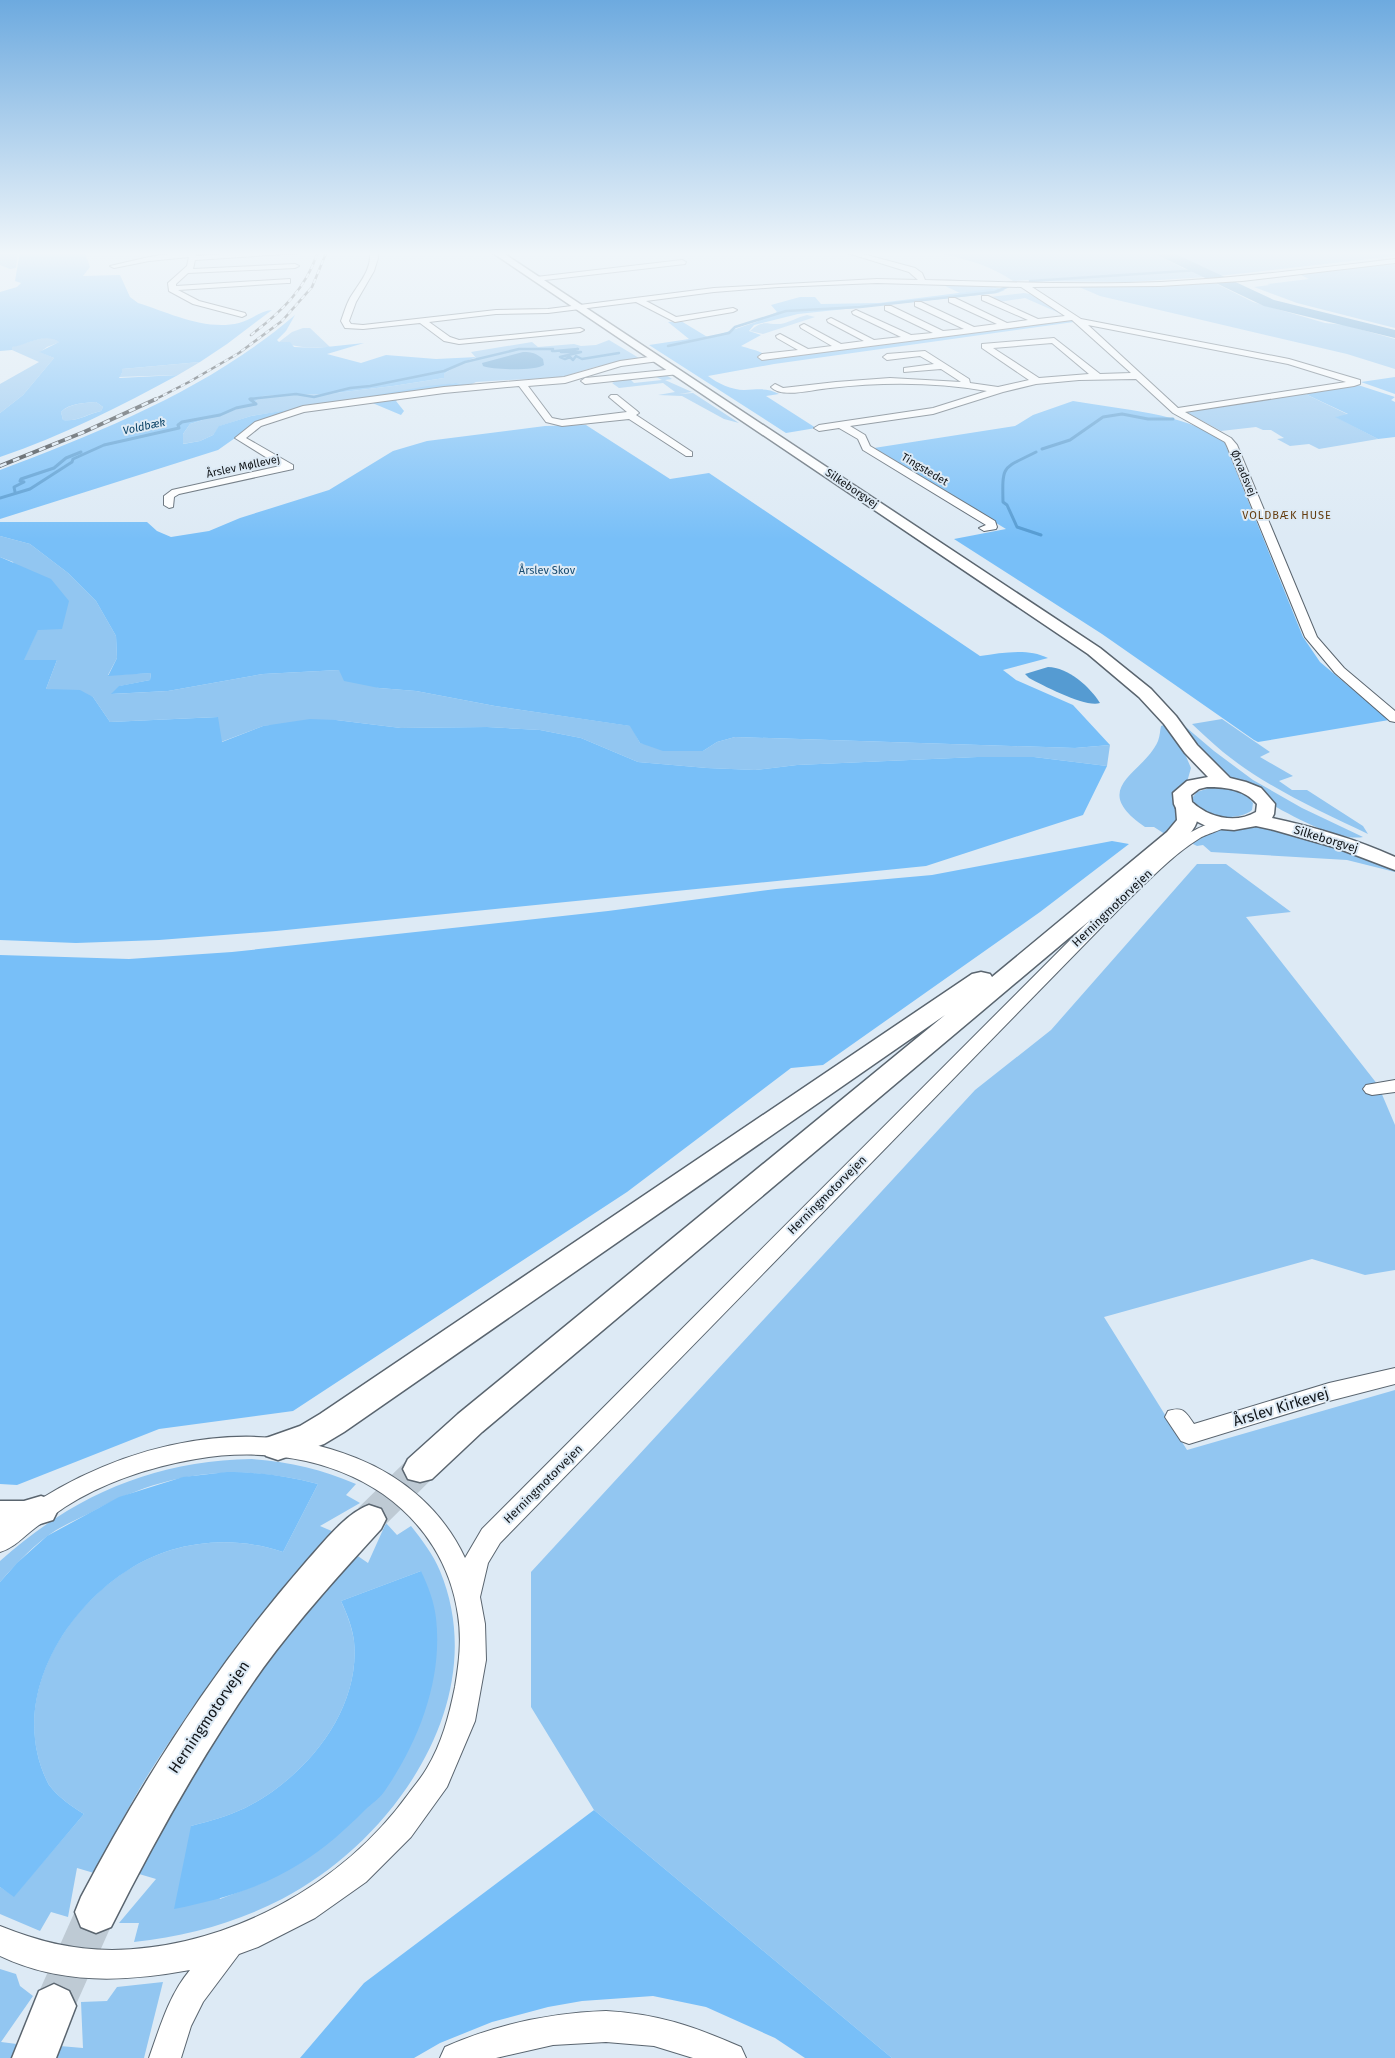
<svg xmlns="http://www.w3.org/2000/svg" width="1395" height="2058" viewBox="0 0 1395 2058" font-family="'Fira Sans',sans-serif">
  <style>
    .green { fill: #92c6f1; fill-rule: evenodd }
    .forest { fill: #78bff8; fill-rule: evenodd }
    .water { fill: #559bd2 }
    .lines { fill: none; stroke-linecap: round; stroke-linejoin: round }
    .stream-far1 { stroke: #559bd2; stroke-width: 2.5 }
    .stream { stroke: #559bd2; stroke-width: 3 }
    .river { fill: #559bd2; fill-rule: evenodd }
    .highway-tunnel-far1 { stroke: #becad4; stroke-width: 31; stroke-dasharray: 31 16; stroke-linecap: butt }
    .highway-tunnel { stroke: #becad4; stroke-width: 39; stroke-dasharray: 39 20; stroke-linecap: butt }
    .minor-casing { stroke: #5a656f; stroke-width: 2 }
    .major-casing { stroke: #5a656f; stroke-width: 3 }
    .highway-casing { stroke: #5a656f; stroke-width: 3 }
    .minor { fill: #fff; fill-rule: evenodd }
    .major { fill: #fff; fill-rule: evenodd }
    .highway { fill: #fff; fill-rule: evenodd }
    .rail-far1-casing { stroke: #3b4146; stroke-width: 2.5 }
    .rail-casing { stroke: #3b4146; stroke-width: 4 }
    .rail-far1 { stroke: #ddeaf5; stroke-width: 2; stroke-dasharray: 5; stroke-linecap: butt }
    .rail { stroke: #ddeaf5; stroke-width: 2.5; stroke-dasharray: 7; stroke-linecap: butt }
    .labels { text-anchor: middle; stroke-width: 4; stroke-linejoin: round; paint-order: stroke }
    .far-water-label { font-size: 11px; font-style: italic; fill: #084064; stroke: #ddeaf5 }
    .far-street-label { font-size: 11px; fill: #111519; stroke: #ddeaf5 }
    .far-neighbourhood-label { font-size: 11px; letter-spacing: 1px; fill: #643c0f; stroke: #ddeaf5 }
    .far-park-label { font-size: 11px; fill: #184c71; stroke: #ddeaf5 }
    .street-label { font-size: 12px; fill: #111519; stroke: #ddeaf5 }
    .near-street-label { font-size: 15px; fill: #111519; stroke: #ddeaf5 }
  </style>
  <rect width="100%" height="100%" fill="#ddeaf5"/>
  <g class="green">
    <path d="M927 251H1149L1189 271 1013 281C987 263 958 257 927 251Z"/>
    <polygon points="1166,251 1395,251 1395,256 1219,276"/>
    <polygon points="18,252 16,268 10,269 0,265 0,254"/>
    <polygon points="1395,264 1395,328 1297,303 1254,287 1270,285 1267,284 1309,279 1299,274"/>
    <polygon points="1184,272 1194,272 1206,277 1130,282 1031,281"/>
    <polygon points="1215,283 1253,302 1325,323 1345,325 1395,339 1395,369 1347,354 1100,296 1079,287 1157,287"/>
    <polygon points="941,284 1005,285 989,290 960,293"/>
    <polygon points="1024,293 1030,294 1066,316 1025,298 999,302 989,297"/>
    <path d="M807 315 815 317 763 334 750 331C763 319 766 325 780 324 788 323 798 317 807 315Z"/>
    <path d="M303 328H310L330 347C313 349 295 347 279 342L292 332Z"/>
    <polygon points="46,337 52,338 60,342 47,347 40,352 54,358 23,395 0,413 0,384 39,362 12,350 11,347"/>
    <polygon points="609,340 639,358 595,367 559,378 508,380 476,382 470,385 456,383 251,416 220,426 213,435 200,441 182,444 183,434 190,424 250,405 263,396 327,394 393,386 444,378 444,374 460,363 477,359 471,352 532,342 538,347 574,344 581,346 596,345"/>
    <polygon points="200,362 178,375 119,377 122,373 122,369"/>
    <polygon points="666,375 672,379 665,380 692,392 679,394 693,393 739,423 724,419 682,396 658,395 675,392 663,383 619,388 612,383 618,380 630,379 634,383 662,380 654,376"/>
    <polygon points="1301,392 1349,415 1336,417 1378,439 1319,449 1309,444 1290,446 1277,439 1284,438 1271,430 1263,430 1256,427 1221,431 1186,412"/>
    <path d="M96 402 103 407 101 411C87 414 77 422 63 420L61 412C70 403 85 403 96 402Z"/>
    <polygon points="0,536 30,544 68,573 96,601 116,636 117,658 108,675 151,673 150,680 120,686 112,694 168,691 263,674 339,670 379,688 416,691 495,706 631,726 640,743 703,751 717,742 735,737 1075,748 1110,745 1107,766 1034,757 977,757 797,765 755,770 707,768 638,762 581,738 540,730 487,727 401,728 336,720 263,726 221,742 217,717 110,722 93,697 46,689 57,660 23,661 38,629 13,562 0,557"/>
    <path d="M1222 719 1270 752 1260 757 1293 776 1279 781 1292 790H1307L1363 826 1368 834C1318 810 1266 787 1223 752 1212 743 1202 733 1192 724Z"/>
    <path d="M1181 723 1214 751 1253 780 1302 808 1363 837C1329 844 1237 786 1211 763 1200 752 1191 736 1181 723Z"/>
    <path d="M1164 725 1182 747 1191 768 1187 782 1174 791 1172 798 1182 813 1168 836 1154 827H1145C1087 787 1144 774 1158 741 1160 736 1160 730 1161 726Z"/>
    <path d="M1209 788C1225 787 1243 789 1253 803L1252 810C1239 822 1196 819 1192 798L1197 792Z"/>
    <path d="M1256 826 1294 831 1395 868V872L1347 860 1211 852 1203 845 1197 846 1191 843C1212 826 1230 829 1256 826Z"/>
    <polygon points="1197,864 1226,864 1291,912 1246,917 1378,1085 1395,1125 1395,1270 1365,1275 1312,1259 1104,1317 1187,1450 1395,1390 1395,2058 892,2058 594,1810 531,1707 531,1572 975,1090 1051,1030"/>
    <path d="M252 1459C289 1462 322 1469 356 1484L346 1495 360 1503 320 1526 334 1532C265 1606 205 1685 151 1770 130 1803 113 1838 94 1873L77 1868 68 1917 51 1912 40 1931 0 1914V1887L14 1896 84 1814C71 1806 58 1797 49 1785 0 1692 81 1577 171 1550 209 1539 246 1540 283 1552L318 1484C236 1462 164 1472 90 1513 76 1520 59 1527 46 1537 29 1550 14 1566 0 1582V1561C74 1495 153 1461 252 1459Z"/>
    <path d="M386 1523 397 1535 411 1526C422 1540 433 1554 440 1571 493 1699 395 1840 282 1899 235 1923 187 1936 134 1942L139 1923H119L156 1879 129 1871 178 1780 349 1550 368 1563ZM421 1571 300 1863 262 1883 220 1899 191 1826C210 1821 228 1816 245 1808 305 1778 361 1711 354 1641 352 1627 347 1614 341 1601Z"/>
    <polygon points="0,1969 16,1974 20,1986 33,1996 1,2042 17,2044 12,2058 0,2058"/>
    <polygon points="163,1982 144,2058 43,2058 48,2045 83,2048 81,2002 107,2001 117,1987"/>
  </g>
  <g class="forest">
    <path d="M20 251H106L85 253 90 267 83 276 120 275 130 297 138 303C170 313 205 331 239 323 251 320 260 311 272 310L227 344 200 362 122 369V373L119 378 178 375C121 406 62 436 0 457V413L23 395 54 358 39 352 59 342C44 332 28 345 12 347V350L0 351V292L17 287 21 283 15 281ZM96 402 103 407 101 411C88 414 77 422 63 420L61 412C69 403 85 403 96 402Z"/>
    <path d="M998 288 1005 290 998 293 798 314 754 325 749 331 761 335 741 346C750 349 757 350 766 355L759 357 1070 319 1074 322 774 364 708 376C717 383 732 390 744 390 757 390 767 387 779 394L766 396 816 428 786 433 649 345 689 339 668 322 681 321 709 338 756 322 777 312 771 305 800 297H815L821 304 879 303Z"/>
    <path d="M295 315 286 331 277 340 279 342H290L294 347 317 348 364 343 327 354 361 363 386 355 436 359 477 357 460 363 444 374V378L393 386 327 394 263 396 250 405 190 424 183 434V444L200 441 213 435 219 426 251 416 428 386 456 383 470 385 401 396 396 401 404 411 401 415 370 402 285 415 252 426 218 450 0 519V470C103 431 210 388 295 315Z"/>
    <polygon points="1395,377 1395,394 1361,382"/>
    <polygon points="1358,385 1395,397 1391,400 1395,402 1395,437 1378,439 1335,417 1348,414 1301,392"/>
    <path d="M1073 401C1123 410 1181 412 1224 441L1303 637 1320 662 1389 720 1258 742 1254 740 1102 634 954 539 1006 529 874 448 1015 426 1033 415Z"/>
    <path d="M586 425 670 479 709 473 980 656C1003 653 1027 648 1048 658L1003 670 1016 680 1073 705 1110 745 1075 748 735 737 717 742 703 751H663L640 743 630 726 495 706 416 691 379 688 344 681 339 670 263 674 168 691 111 694 119 686 150 680 151 673 108 676 117 658 116 636 96 601 68 573 30 544 0 536V522H147L157 531 171 537 209 531 240 518 329 490 393 451 427 441 545 426Z"/>
    <polygon points="0,557 51,579 69,601 62,629 38,630 24,660 57,660 46,689 80,690 93,697 110,722 218,717 222,742 263,726 310,719 336,720 401,728 487,727 540,730 581,738 638,762 707,768 755,770 797,765 977,757 1034,757 1107,766 1083,815 926,866 276,931 159,940 76,943 0,940"/>
    <polygon points="1112,841 1129,844 1040,912 823,1065 791,1068 627,1192 293,1411 159,1429 17,1485 0,1484 0,955 129,959 232,952 608,911 776,889 932,875"/>
    <path d="M227 1472C259 1472 287 1476 318 1484L283 1552C246 1540 209 1539 171 1550 82 1577 0 1692 49 1785 58 1797 71 1806 84 1814L14 1897 0 1887V1582L17 1563 47 1536 119 1497 183 1477Z"/>
    <path d="M421 1571C428 1586 434 1601 436 1618 443 1679 419 1742 384 1792 379 1799 371 1804 365 1810 345 1830 325 1848 301 1863 262 1888 218 1900 174 1909L191 1826C210 1821 228 1816 245 1808 305 1778 361 1711 354 1641 352 1626 347 1614 341 1601Z"/>
    <polygon points="594,1810 892,2058 805,2058 775,2038 706,2007 653,1996 582,2001 548,2007 492,2022 440,2043 414,2058 300,2058 364,1983"/>
  </g>
  <g class="water">
    <path d="M523 352C532 352 536 353 543 359L544 365C535 371 493 370 483 366L482 363Z"/>
    <path d="M1048 667C1068 667 1090 687 1100 703 1086 708 1044 686 1029 678L1025 674Z"/>
  </g>
  <g class="lines">
    <g class="stream-far1">
      <polyline points="1030,281 1200,270"/>
      <polyline points="668,346 729,333 735,327 786,311 860,307 995,292 1009,286"/>
      <polyline points="251,400 250,399 296,394 314,397 350,388 370,386 444,371 465,362 519,349 553,349 552,351 555,351 578,349 561,352 581,352 560,357 565,359 570,357 573,360 576,356 582,359 619,353"/>
    </g>
    <g class="stream">
      <polyline points="1042,449 1070,440 1103,417 1122,414 1148,419 1173,419"/>
      <path d="M1036 452C1003 469 1002 463 1003 502L1007 505 1017 527 1041 535"/>
      <polyline points="15,492 14,487 24,482 20,481 21,479 54,468 66,458 81,452"/>
      <polyline points="0,498 30,489 72,462 73,459 104,445 179,428 178,425 182,422 220,415 236,408 256,404 250,399 252,399"/>
    </g>
    <polygon class="river" points="1153,251 1169,251 1274,300 1395,330 1395,338 1264,306 1155,254"/>
    <polyline class="highway-tunnel-far1" points="369,1519 420,1469"/>
    <polyline class="highway-tunnel" points="54,2006 96,1912"/>
    <g class="minor-casing">
      <g id="minor">
        <polygon points="189,251 197,251 196,256 267,251 304,251 301,253 195,260 193,269 295,264 299,266 295,268 188,273 176,284 176,286 290,279 290,283 287,283 178,290 199,301 245,313 246,315 242,317 193,304 169,291 168,283 187,266 189,257 149,261 114,268 110,266 149,257"/>
        <path d="M370 251H378V258L374 271 356 302 349 321 351 324 363 325 496 310 548 309 714 288 877 279 918 280 909 272 841 251H852L915 268 922 273 925 280C1004 282 1082 285 1161 282 1239 278 1317 268 1395 259V263L1242 281 1160 286 1032 287 1081 319 1289 359 1360 380V384L1354 386 1185 412 1231 438 1237 445 1317 637 1344 668 1395 711V722L1390 721 1335 673 1305 637 1227 446 1225 442 1173 413 1136 379 1079 380 1036 384 1003 392 933 414 850 426 865 435 870 446 995 521 997 527 996 529 984 531 979 528 986 525 863 450 858 439 839 428 819 431 814 428 819 425 933 408 987 391C935 382 882 382 830 388 814 389 782 399 771 387L775 384 783 388 836 382 890 378 961 382 941 369 904 372V368L934 364 920 356 887 360 883 357 887 354 925 351 969 379 970 383 998 387 1029 380 982 348V344L1054 338 1100 374 1131 373 1072 320 762 360 758 357 762 354 798 350 777 338 776 336 780 334 808 349 832 346 801 328 800 326 804 324 841 344 864 341 828 322 827 320 831 318 874 340 901 337 853 314 852 312 856 310 911 335 933 333 885 310V306H891L943 331 964 329 915 306V302H921L974 327 997 324 949 302V298H955L1007 323 1028 320 982 300V296H988L1038 319 1065 316 1021 287 877 283 778 287 714 292 646 301 676 317 733 308 737 310 733 312 675 322 636 302 548 313 496 314 429 322 450 337 459 340 580 328 584 330 580 332 459 344 444 341 420 323 363 329 345 328 341 321C344 313 346 305 350 298 359 283 372 270 370 251ZM1088 325 1288 364 1346 382 1178 408ZM1052 343 1089 374 1039 378 993 348Z"/>
        <polygon points="513,251 521,251 518,253"/>
        <polygon points="682,260 686,262 685,264 536,281 532,279 536,277"/>
        <polygon points="656,356 659,357 659,361 621,366 565,383 528,386 552,418 562,420 627,412 609,397 611,395 617,395 637,411 639,413 636,415 692,452 692,456 686,456 629,419 562,426 546,422 519,386 444,393 304,412 261,426 246,438 293,465 293,469 179,494 174,497 173,507 169,508 164,505 164,496 172,490 280,466 235,438 255,422 303,406 444,387 564,377 620,361"/>
        <polygon points="676,369 680,372 679,374 585,384 581,381 585,378"/>
        <path d="M1224 819 1229 820 1231 823C1227 829 1208 833 1200 838 1171 856 1147 882 1123 905L500 1543 488 1563 480 1597 485 1624 486 1660 475 1721 447 1787 411 1837 366 1882 315 1918 258 1947 239 1954 203 2002 191 2026 181 2058H149C160 2027 169 1995 190 1970 125 1982 61 1985 0 1956V1926C37 1941 72 1950 112 1950 228 1948 342 1886 409 1793 415 1785 422 1777 427 1768 442 1743 449 1716 455 1687 459 1663 462 1640 458 1615 451 1565 424 1523 383 1494 329 1457 260 1448 196 1459 150 1467 104 1482 65 1507 55 1514 44 1521 35 1528 23 1537 14 1548 0 1552V1528C97 1450 237 1409 356 1458 404 1477 443 1511 465 1558L482 1529 1111 899C1145 867 1178 830 1224 819Z"/>
        <polygon points="1395,1080 1395,1092 1372,1095 1366,1093 1363,1089 1366,1085"/>
        <path d="M1395 1368V1384L1329 1401 1189 1444 1181 1441 1165 1417 1168 1411C1184 1406 1186 1413 1194 1424L1329 1383Z"/>
        <path d="M606 2011C658 2014 693 2026 741 2047L746 2058H693L654 2046 606 2042 553 2045 496 2058H440L445 2047C497 2024 549 2013 606 2011Z"/>
      </g>
    </g>
    <g class="major-casing">
      <path id="major" d="M490 251H500L1100 648 1151 689 1176 716 1197 745 1230 778 1246 782 1261 788 1275 804 1274 814 1272 818C1314 827 1355 839 1395 857V870L1337 848 1274 830 1256 826 1234 830 1222 829 1204 825 1184 815 1176 808 1174 804 1173 793 1187 781 1208 777 1185 753 1164 724 1139 697 1088 654ZM1207 787C1226 787 1244 789 1257 804L1256 812C1236 824 1209 818 1192 802L1191 795 1199 789Z"/>
    </g>
    <g class="highway-casing">
      <g id="highway">
        <path d="M1186 802 1193 804C1204 819 1193 830 1183 842L482 1432 432 1479 420 1482 408 1479 403 1469 408 1459 458 1414 945 1015 344 1432 324 1444 278 1460 266 1456 261 1447 266 1438 300 1426 320 1414 972 974 981 972 990 974 992 977 1167 832 1177 820 1176 808 1179 804Z"/>
        <polygon points="41,1496 53,1500 58,1510 53,1520 24,1529 0,1529 0,1501 24,1501"/>
        <path d="M369 1505 381 1509 386 1519 381 1529C340 1574 299 1619 263 1668 205 1750 156 1837 111 1927L96 1933 81 1927 75 1912 81 1897C144 1777 216 1665 305 1563 322 1544 346 1513 369 1505Z"/>
        <polygon points="54,1984 69,1991 76,2006 56,2058 12,2058 39,1991"/>
      </g>
    </g>
    <use href="#minor" class="minor"/>
    <use href="#major" class="major"/>
    <use href="#highway" class="highway"/>
    <g class="rail-far1-casing">
      <g id="rail-far1">
        <path d="M251 335C281 312 307 288 318 251"/>
        <polyline points="154,400 189,382 239,353 282,321 312,287 327,251"/>
      </g>
    </g>
    <g class="rail-casing">
      <polyline id="rail" points="0,466 84,432 156,399"/>
    </g>
    <use href="#rail-far1" class="rail-far1"/>
    <use href="#rail" class="rail"/>
  </g>
  <linearGradient id="sky" x2="0" y2="1"><stop stop-color="#6daadf"/><stop offset="0.47" stop-color="#f0f6fa"/><stop offset="1" stop-color="#f0f6fa" stop-opacity="0"/></linearGradient>
  <rect width="1395" height="539" fill="url(#sky)"/>
  <g class="labels">
    <g class="far-water-label">
      <text transform="translate(144 426) rotate(-12)" y="4">Voldbæk</text>
    </g>
    <g class="far-street-label">
      <text transform="translate(243 466) rotate(-12)" y="4">Årslev Møllevej</text>
      <text transform="translate(925 469) rotate(31)" y="4">Tingstedet</text>
      <text transform="translate(1244 473) rotate(67)" y="4">Ørvadsvej</text>
      <text transform="translate(852 488) rotate(34)" y="4">Silkeborgvej</text>
    </g>
    <g class="far-neighbourhood-label">
      <text x="1287" y="519">VOLDBÆK HUSE</text>
    </g>
    <g class="far-park-label">
      <text x="547" y="574">Årslev Skov</text>
    </g>
    <g class="street-label">
      <text transform="translate(1326 839) rotate(17)" y="4">Silkeborgvej</text>
      <text transform="translate(1112 908) rotate(-44)" y="4">Herningmotorvejen</text>
      <text transform="translate(827 1195) rotate(-45)" y="4">Herningmotorvejen</text>
      <text transform="translate(543 1484) rotate(-45)" y="4">Herningmotorvejen</text>
    </g>
    <g class="near-street-label">
      <text transform="translate(1281 1407) rotate(-17)" y="5">Årslev Kirkevej</text>
      <text transform="translate(209 1717) rotate(-56)" y="5">Herningmotorvejen</text>
    </g>
  </g>
</svg>
